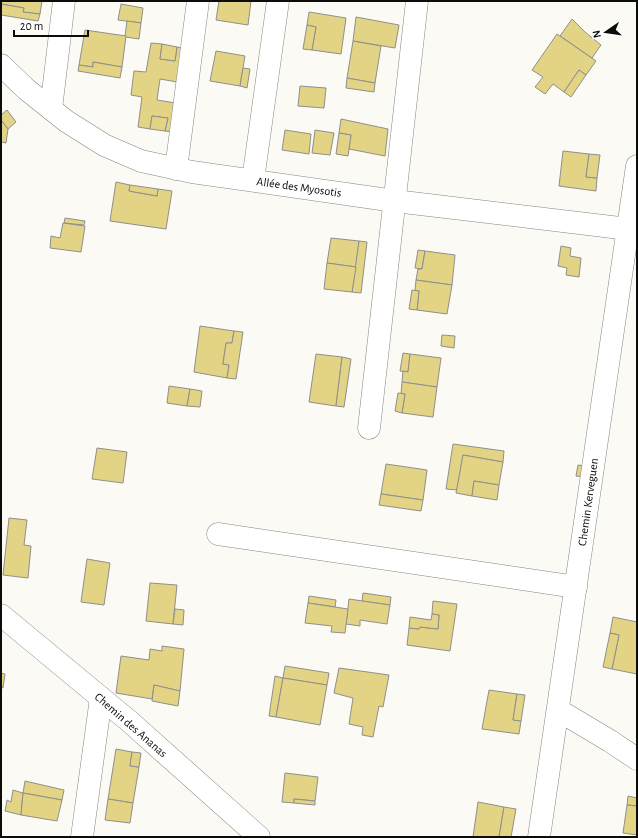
<svg xmlns="http://www.w3.org/2000/svg" width="638" height="838" viewBox="0 0 638 838" font-family="'Alegreya Sans',sans-serif">
  <style>
    .building { fill: #e2d484; stroke: #908f8b }
    .lines { fill: none; stroke-linecap: round; stroke-linejoin: round }
    .street-casing { stroke: #868580; stroke-width: 23 }
    .street { stroke: #fff; stroke-width: 22 }
    .labels { text-anchor: middle; stroke-width: 3; stroke-linejoin: round; paint-order: stroke }
    .street-label { font-size: 12px; fill: #0c0c0a; stroke: #fff }
  </style>
  <rect width="100%" height="100%" fill="#fbfaf5"/>
  <g class="building">
    <polygon points="1,1 42,1 40,14 23,12 24,8 1,4"/>
    <polygon points="219,1 251,1 248,25 216,20"/>
    <polygon points="1,4 24,8 23,12 40,14 38,21 1,15"/>
    <polygon points="121,4 143,8 141,23 118,20"/>
    <polygon points="309,12 346,18 341,54 312,50 316,27 307,25"/>
    <polygon points="356,17 399,25 395,48 353,41"/>
    <polygon points="572,19 585,32 601,45 592,58 560,36"/>
    <polygon points="127,21 141,23 139,39 126,37 125,36"/>
    <polygon points="307,25 316,27 312,50 303,49"/>
    <polygon points="85,30 126,36 122,67 93,62 93,67 79,65"/>
    <polygon points="557,34 596,61 586,75 579,70 564,92 553,84 545,94 535,87 543,77 532,70"/>
    <polygon points="353,41 381,46 375,83 347,78"/>
    <polygon points="151,43 162,44 160,59 175,61 177,47 188,49 183,83 160,79 157,100 182,104 178,133 165,131 168,118 152,116 150,129 138,127 142,97 131,95 134,71 146,72"/>
    <polygon points="162,44 177,47 175,61 160,59"/>
    <polygon points="216,51 245,56 240,86 210,81"/>
    <polygon points="93,62 122,67 120,78 78,71 79,65 93,67"/>
    <polygon points="243,68 250,69 247,88 240,86"/>
    <polygon points="579,70 586,75 571,97 564,92"/>
    <polygon points="347,78 375,83 374,92 346,88"/>
    <polygon points="300,86 326,88 324,108 298,106"/>
    <polygon points="7,110 16,122 8,129 1,120 1,115"/>
    <polygon points="152,116 168,118 165,131 150,129"/>
    <polygon points="341,119 388,129 385,156 349,149 351,135 339,133"/>
    <polygon points="1,120 8,129 6,143 1,142"/>
    <polygon points="285,130 311,134 309,154 282,150"/>
    <polygon points="315,130 334,133 330,155 312,153"/>
    <polygon points="339,133 351,135 348,156 336,154"/>
    <polygon points="563,151 589,154 586,177 597,178 596,191 559,186"/>
    <polygon points="589,154 600,155 597,178 586,177"/>
    <polygon points="116,182 130,185 129,191 157,196 158,189 172,191 166,229 110,221"/>
    <polygon points="130,185 158,189 157,196 129,191"/>
    <polygon points="65,218 85,221 84,225 64,223"/>
    <polygon points="63,223 85,226 81,252 50,248 51,236 60,238"/>
    <polygon points="331,238 359,241 356,267 327,263"/>
    <polygon points="359,241 367,242 361,293 352,292"/>
    <polygon points="561,246 571,248 570,256 581,258 579,277 566,275 567,268 558,266"/>
    <polygon points="418,250 425,251 422,269 415,268"/>
    <polygon points="425,251 455,255 452,285 416,280 418,269 422,269"/>
    <polygon points="327,263 356,267 352,292 324,289"/>
    <polygon points="416,280 452,285 447,314 417,310 419,291 415,291"/>
    <polygon points="412,290 419,291 417,310 409,309"/>
    <polygon points="200,326 234,331 232,343 226,343 223,364 229,365 227,378 194,372"/>
    <polygon points="234,331 243,332 236,379 227,378 229,365 223,364 226,343 232,343"/>
    <polygon points="442,335 455,336 454,348 441,346"/>
    <polygon points="403,353 410,354 408,372 400,371"/>
    <polygon points="316,354 342,357 336,406 309,402"/>
    <polygon points="410,354 441,358 437,387 402,382 403,371 408,372"/>
    <polygon points="342,357 351,359 344,407 336,406"/>
    <polygon points="402,382 437,387 433,417 402,413 405,394 401,394"/>
    <polygon points="169,386 190,389 187,406 167,403"/>
    <polygon points="190,389 202,391 200,407 187,406"/>
    <polygon points="398,393 405,394 402,413 395,411"/>
    <polygon points="453,444 504,451 503,462 463,455 457,490 446,489"/>
    <polygon points="97,448 127,452 123,483 92,479"/>
    <polygon points="463,455 503,462 499,485 474,481 472,496 456,493"/>
    <polygon points="386,464 427,470 423,500 381,494"/>
    <polygon points="578,465 585,466 584,477 576,476"/>
    <polygon points="474,481 499,485 497,500 472,496"/>
    <polygon points="381,494 423,500 421,511 379,505"/>
    <polygon points="9,518 27,520 24,545 31,546 28,578 3,575"/>
    <polygon points="87,559 110,563 104,605 81,602"/>
    <polygon points="150,583 177,585 173,624 146,621"/>
    <polygon points="363,593 391,597 390,605 362,601"/>
    <polygon points="309,596 336,600 335,607 308,603"/>
    <polygon points="349,599 390,605 387,624 360,620 360,626 346,624"/>
    <polygon points="433,601 457,604 450,651 407,645 409,628 419,629 420,627 438,629 439,615 432,614"/>
    <polygon points="308,603 348,609 345,633 331,632 332,626 305,623"/>
    <polygon points="175,609 184,610 183,625 173,624"/>
    <polygon points="432,614 439,615 438,629 420,627 419,629 409,628 410,617 431,620"/>
    <polygon points="613,617 637,622 637,674 612,669 619,635 610,633"/>
    <polygon points="610,633 619,635 612,669 603,667"/>
    <polygon points="162,646 184,649 180,691 154,685 152,699 116,693 121,656 149,660 150,649 162,651"/>
    <polygon points="285,666 329,673 327,685 283,678"/>
    <polygon points="339,668 389,675 383,707 379,706 373,737 362,735 363,727 349,724 353,698 334,693"/>
    <polygon points="1,673 5,674 3,688 1,687"/>
    <polygon points="275,676 283,678 276,717 269,716"/>
    <polygon points="283,678 327,685 320,725 276,717"/>
    <polygon points="154,685 180,691 178,706 152,701"/>
    <polygon points="489,690 517,694 513,720 521,721 519,734 482,729"/>
    <polygon points="517,694 525,695 521,721 513,720"/>
    <polygon points="116,749 132,752 130,766 139,767 133,803 108,799"/>
    <polygon points="132,752 141,753 139,767 130,766"/>
    <polygon points="285,773 318,777 315,801 294,799 294,803 282,802"/>
    <polygon points="25,781 64,790 62,800 23,793"/>
    <polygon points="13,790 23,793 21,815 5,811 7,800 11,802"/>
    <polygon points="23,793 62,800 57,821 21,815"/>
    <polygon points="628,796 637,798 637,806 627,805"/>
    <polygon points="108,799 133,803 130,823 105,820"/>
    <polygon points="294,799 315,801 315,805 294,803"/>
    <polygon points="478,802 504,807 499,837 473,837"/>
    <polygon points="627,805 637,806 637,835 623,833"/>
    <polygon points="504,807 516,809 511,837 499,837"/>
  </g>
  <g class="lines">
    <g class="street-casing">
      <g id="street">
        <polyline points="1,65 26,89 66,121 104,145 141,161 192,172 395,201 637,230"/>
        <polyline points="51,109 64,1"/>
        <polyline points="176,169 198,1"/>
        <polyline points="253,180 278,1"/>
        <polyline points="369,428 417,1"/>
        <polyline points="218,534 576,587"/>
        <polyline points="1,615 129,721 259,837"/>
        <polyline points="558,710 610,741 637,759"/>
        <polyline points="82,837 101,698"/>
        <polyline points="539,837 637,166"/>
      </g>
    </g>
    <use href="#street" class="street"/>
  </g>
  <g class="labels">
    <g class="street-label">
      <text transform="translate(299 187) rotate(8)" y="4">Allée des Myosotis</text>
      <text transform="translate(588 502) rotate(-82)" y="4">Chemin Kerveguen</text>
      <text transform="translate(131 725) rotate(41)" y="4">Chemin des Ananas</text>
    </g>
  </g>
  <rect width="638" height="838" fill="none" stroke="#0c0c0a" stroke-width="4"/>
  <g transform="translate(606 32) rotate(257)" stroke="#ffffff" stroke-width="3" paint-order="stroke">
  <path d="M0-3L7 15L0 10L-7 15Z" fill="#0c0c0a"/>
  <text y="-6" font-size="11" font-weight="bold" text-anchor="middle" fill="#0c0c0a">N</text>
  </g>
  <path d="M14 30v6h74v-6" fill="none" stroke="#0c0c0a" stroke-width="2"/>
  <text x="20" y="30" font-size="12" fill="#0c0c0a" stroke="#ffffff" stroke-width="3" paint-order="stroke">20 m</text>
</svg>
